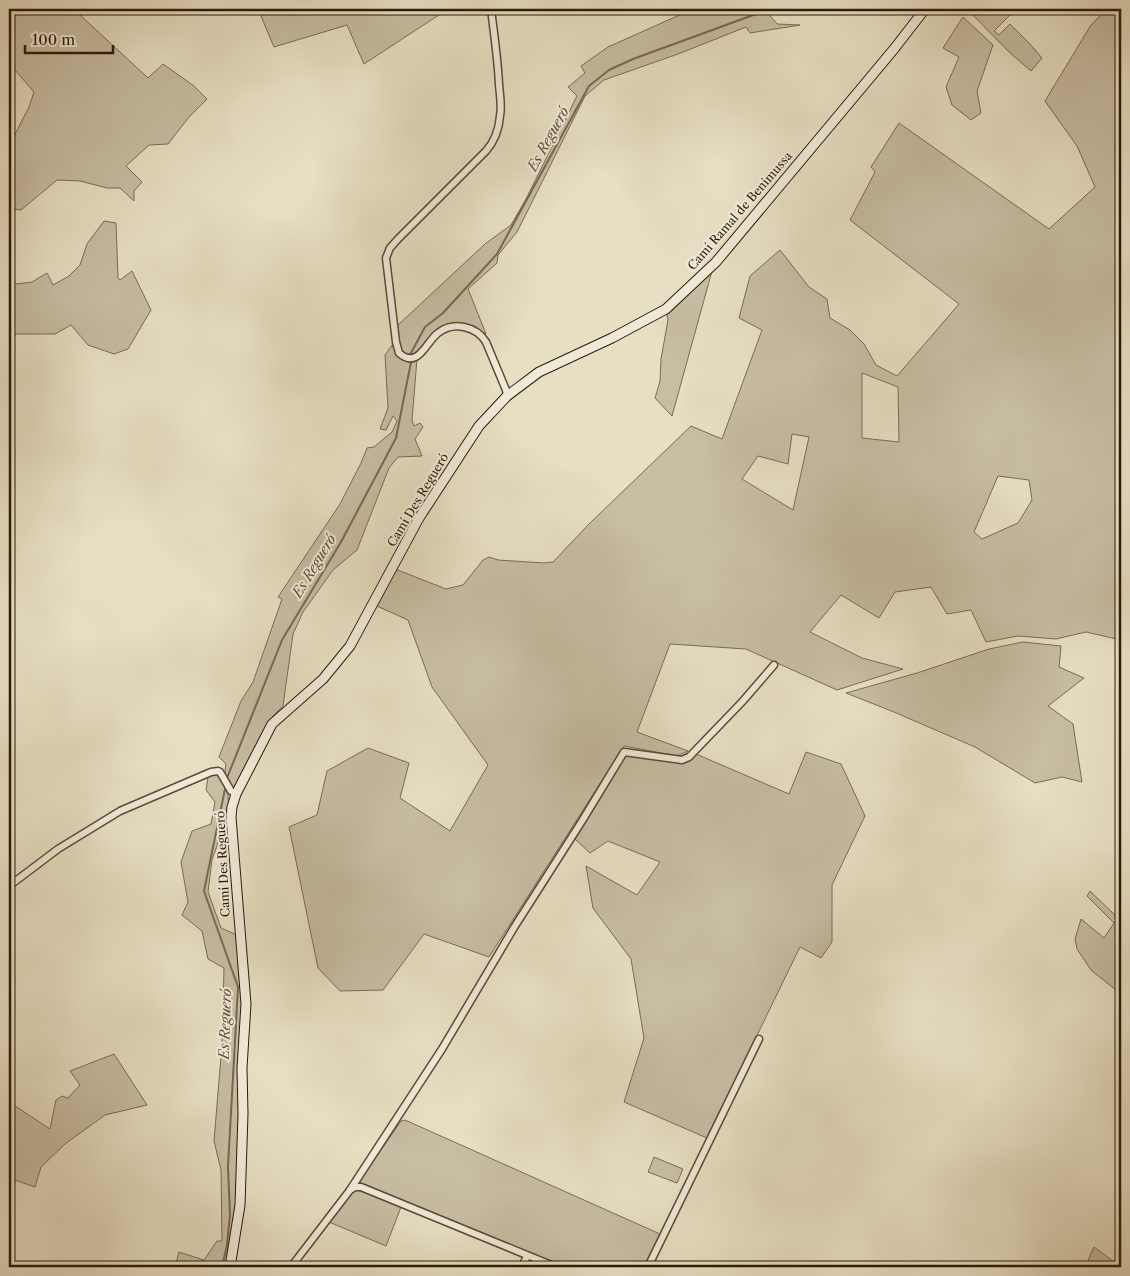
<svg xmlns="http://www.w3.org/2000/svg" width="1130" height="1276" viewBox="0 0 1130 1276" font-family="'Libre Caslon Text',serif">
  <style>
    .green { fill: #c7bda3; stroke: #7a6b56; fill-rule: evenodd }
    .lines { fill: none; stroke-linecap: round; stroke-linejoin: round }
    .stream { stroke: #776852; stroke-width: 2 }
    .street-casing { stroke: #5c4a37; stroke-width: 9 }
    .secondary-casing { stroke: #2d1908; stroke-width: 11 }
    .street { stroke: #efead8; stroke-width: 6 }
    .secondary { stroke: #efead8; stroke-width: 9 }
    .labels { text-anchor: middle; stroke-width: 4; stroke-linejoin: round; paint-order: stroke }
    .street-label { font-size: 12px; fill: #2d1908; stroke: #efead8 }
    .water-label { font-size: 14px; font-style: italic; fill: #5e4d39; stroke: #efead8 }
  </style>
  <rect width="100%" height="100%" fill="#e7dfc3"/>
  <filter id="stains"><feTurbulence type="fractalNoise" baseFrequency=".004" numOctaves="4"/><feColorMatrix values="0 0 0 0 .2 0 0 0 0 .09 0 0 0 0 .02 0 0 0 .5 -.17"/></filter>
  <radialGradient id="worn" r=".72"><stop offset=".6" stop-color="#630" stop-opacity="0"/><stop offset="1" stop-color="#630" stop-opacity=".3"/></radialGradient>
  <g class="green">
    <polygon points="16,9 83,9 80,15 148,78 163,64 194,86 207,99 189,117 168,144 149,145 126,166 142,182 134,191 134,201 120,188 107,188 80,181 57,180 21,210 9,208 9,136 13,138 29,107 34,92 9,63 9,10 12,13"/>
    <polygon points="258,9 448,9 364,64 347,25 274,47"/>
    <path d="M693 9H713L719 13 724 9H770L767 12 777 24 800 25 750 33 746 27 678 54 604 80 585 96 517 232 498 255 497 263 468 289 486 334C470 328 451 318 436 331 429 337 424 346 417 353L406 354C396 348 397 336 397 326L485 244 511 225 526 199 577 96 568 87 585 73 581 66 608 47Z"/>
    <polygon points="967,9 1016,9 994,31 999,35 1010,24 1029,43 1042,58 1031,71 1009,52"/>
    <path d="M1107 9H1121V148L1114 149 1121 156V640L1086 632 1056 639 1018 636 986 642 971 610 947 614 931 587 895 592 879 618 841 595 810 632 862 658 903 669 837 690 746 649 670 644 637 732 688 751 677 756 624 746 489 957 424 934 383 990 340 991 318 968 289 827 317 815 327 771 368 748 409 763 400 798 450 831 488 765 432 687 408 620 377 606 395 569 446 589 463 585 483 560 489 557 498 560 544 563 553 562 590 523 691 426 722 439 762 330 739 318 750 276 780 250 809 287 827 299 830 318 850 330 864 344 876 365 897 376 959 304 850 220 875 172 871 167 899 123 1049 229 1095 187 1077 146 1045 101 1091 25ZM862 373 898 387 899 442 862 438ZM792 434 809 437 793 510 742 479 758 456 788 464ZM998 476 1029 480 1032 500 1018 523 982 539 974 532Z"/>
    <polygon points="963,17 993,45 977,91 981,113 971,120 952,105 946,87 959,57 943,48"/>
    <polygon points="104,221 116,223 118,278 120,280 132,271 151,310 128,349 114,354 88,345 71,325 55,334 16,334 9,346 9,275 17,284 32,282 47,273 53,285 69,276 80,265 87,244"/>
    <polygon points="712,271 672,416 655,398 660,381 661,359 668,320 667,315 681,302"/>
    <path d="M392 345 397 355 417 359 412 420 414 426 420 423 423 427 415 439 422 456 398 457 389 468 357 550 333 570 303 612 293 634 283 706 273 716 234 788C226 780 224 775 226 764L219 757 241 701 253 682 282 599 278 597 340 504 361 463 367 448 374 447 392 432 397 421 393 416 386 430 380 429 388 408 385 355Z"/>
    <polygon points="1023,642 1061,646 1059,667 1084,678 1048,706 1073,724 1082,782 1062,777 1035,783 975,747 894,712 846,693 917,673 989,649"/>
    <polygon points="806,752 841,764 865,816 832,885 832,942 821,958 800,947 707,1138 624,1102 644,1038 631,959 593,908 586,866 637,895 660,862 608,841 590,853 575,839 621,758 629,753 684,763 696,754 789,794"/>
    <polygon points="215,774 220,776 228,795 229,812 212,860 208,892 221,928 237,935 243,993 235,1224 229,1267 175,1267 179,1252 204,1260 217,1241 222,1241 221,1170 214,1141 222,1045 224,968 208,959 202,931 182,915 188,902 181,862 192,831 211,824 215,802 206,790 208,777"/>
    <polygon points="1090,891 1117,917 1121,917 1121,994 1091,970 1077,949 1075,939 1081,919 1104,938 1114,923 1087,896"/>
    <polygon points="114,1054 147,1105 105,1115 65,1144 41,1167 35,1187 9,1178 9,1102 50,1129 56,1100 62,1096 68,1098 80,1085 70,1071"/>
    <polygon points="405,1120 660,1234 644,1267 565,1267 359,1182 401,1121"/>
    <polygon points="654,1157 683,1169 677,1183 648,1172"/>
    <polygon points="355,1189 401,1207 386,1246 329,1222"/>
    <polygon points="1094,1247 1121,1267 1085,1267"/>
  </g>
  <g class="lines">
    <g class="stream">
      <polyline points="411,353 425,327 443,313 497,254 589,86 609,70 633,59 756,14 763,9"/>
      <polyline points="227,778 282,640 341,542 396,438 411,362"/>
      <polyline points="222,1267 227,1245 230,1215 228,1166 238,987 204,891 225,789"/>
    </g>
    <g class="street-casing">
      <g id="street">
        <path d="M491 9C494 34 498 60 499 85 500 96 502 106 500 116 499 129 494 142 486 151L398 239 390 248 386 258 396 342 399 353C418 370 426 342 438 333 453 321 476 326 486 342L506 390 507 396"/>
        <polyline points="9,886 58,849 120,811 211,772 218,771 220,772 231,791 236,794"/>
        <polyline points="350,1190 442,1049 515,926 582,821 624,752 682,760 689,757 742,702 774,665"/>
        <polyline points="291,1267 350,1190 355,1187 361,1187 556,1267"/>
        <polyline points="522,1267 527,1256"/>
        <polyline points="648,1267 759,1039"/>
      </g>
    </g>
    <g class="secondary-casing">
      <polyline id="secondary" points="230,1267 240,1205 243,1114 242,1068 246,1004 231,817 232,807 236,794 272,724 323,679 350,646 419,518 479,426 507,396 539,372 612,338 666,309 716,262 894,49 925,9"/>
    </g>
    <use href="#street" class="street"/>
    <use href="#secondary" class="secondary"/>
  </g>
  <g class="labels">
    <g class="street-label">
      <text transform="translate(740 211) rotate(-49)" y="4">Camí Ramal de Benimussa</text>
      <text transform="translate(418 500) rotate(-59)" y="4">Camí Des Regueró</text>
      <text transform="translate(223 864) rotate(-93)" y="4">Camí Des Regueró</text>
    </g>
    <g class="water-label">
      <text transform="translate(548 139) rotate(-61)" y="5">Es Regueró</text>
      <text transform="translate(314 566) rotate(-59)" y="5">Es Regueró</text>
      <text transform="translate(225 1024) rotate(-88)" y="5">Es Regueró</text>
    </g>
  </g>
  <rect width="1130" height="1276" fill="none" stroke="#e7dfc3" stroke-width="30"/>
  <rect x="10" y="10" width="1110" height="1256" fill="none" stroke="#2d1908" stroke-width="2.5"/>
  <rect x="15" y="15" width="1100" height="1246" fill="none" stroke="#2d1908"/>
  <path d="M25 45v8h88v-8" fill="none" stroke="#2d1908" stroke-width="2.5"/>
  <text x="32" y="45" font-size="15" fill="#2d1908" stroke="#efead8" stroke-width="4" paint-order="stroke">100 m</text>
  <rect width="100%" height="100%" filter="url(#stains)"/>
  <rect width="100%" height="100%" fill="url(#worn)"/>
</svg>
